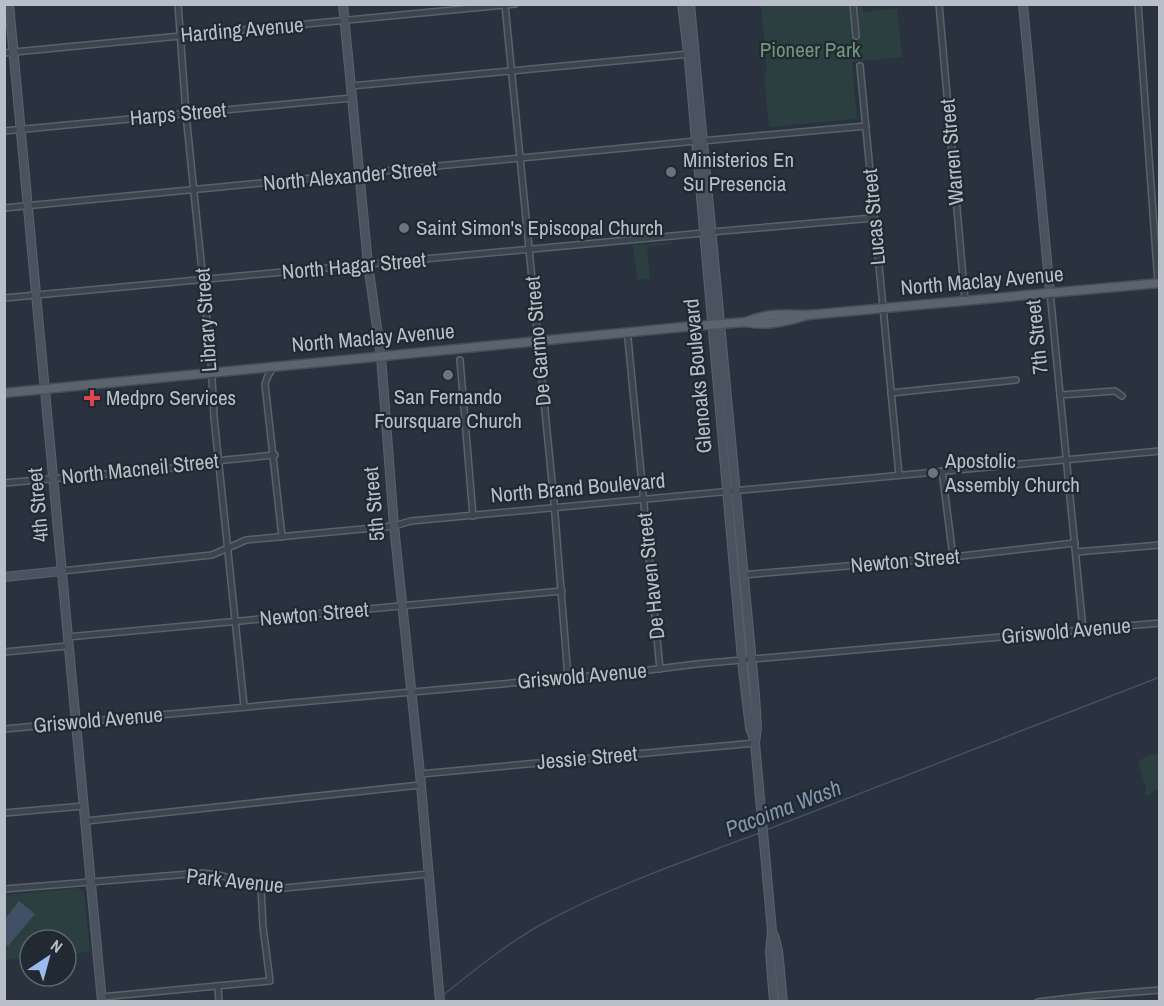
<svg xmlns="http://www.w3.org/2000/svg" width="1164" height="1006" viewBox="0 0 1164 1006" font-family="'Archivo Narrow',sans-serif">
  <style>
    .green { fill: #2b3f40 }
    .water { fill: #405065 }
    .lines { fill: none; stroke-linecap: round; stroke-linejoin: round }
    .stream { stroke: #405065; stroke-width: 1.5 }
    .street-casing { stroke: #5a626c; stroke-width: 8 }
    .secondary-casing { stroke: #5a626c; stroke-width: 10 }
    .primary-casing { stroke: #464d57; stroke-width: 11 }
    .street { stroke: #3c444e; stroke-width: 5 }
    .secondary { stroke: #4b5360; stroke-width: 8 }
    .primary { stroke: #5b636e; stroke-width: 8 }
    .worship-dot { fill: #6b7280; stroke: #212933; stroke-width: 2 }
    .health-dot { fill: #e0444e; stroke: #212933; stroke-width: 2 }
    .labels { text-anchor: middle; stroke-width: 4.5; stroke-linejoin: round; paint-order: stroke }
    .street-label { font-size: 21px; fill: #b9bfc9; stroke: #212933 }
    .park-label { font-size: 21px; fill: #73977a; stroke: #212933 }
    .poi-label { font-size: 21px; fill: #b9bfc9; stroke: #212933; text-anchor: start }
    .water-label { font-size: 22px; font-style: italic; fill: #8496ac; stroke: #212933 }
  </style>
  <rect width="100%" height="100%" fill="#29323e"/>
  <g class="green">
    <polygon points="761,5 862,5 863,12 897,8 902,57 852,62 857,119 769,127 764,74 767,73"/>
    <polygon points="670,242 672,244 647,246 650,279 637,280 633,245"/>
    <polygon points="1152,754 1159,754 1159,790 1152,792 1147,796 1144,793 1146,788 1138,761"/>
    <polygon points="79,888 84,892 90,952 66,954 66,940 30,940 30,958 5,960 5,895"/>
  </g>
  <polygon class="water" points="19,901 35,914 8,946 5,944 5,919"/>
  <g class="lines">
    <g class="stream">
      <polyline points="766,830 1160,677"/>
      <path d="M442 996C478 967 514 938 555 917 620 883 691 859 759 833"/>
    </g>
    <g class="street-casing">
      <g id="street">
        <polyline points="178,4 186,114 211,360 214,417 244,706"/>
        <polyline points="853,4 856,36"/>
        <polyline points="939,4 965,300"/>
        <polyline points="1138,4 1158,283"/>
        <polyline points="505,5 554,502 568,678"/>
        <polyline points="4,53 515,4"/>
        <polyline points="860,66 899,475"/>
        <polyline points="351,86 690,54"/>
        <polyline points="4,131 352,98"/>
        <polyline points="702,141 866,126"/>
        <polyline points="4,208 696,141"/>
        <polyline points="711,232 874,218"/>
        <polyline points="1050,292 1083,630"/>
        <polyline points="4,298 704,233"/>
        <polyline points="628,339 660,669"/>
        <polyline points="460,360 473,516"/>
        <polyline points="273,367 267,378 265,384 282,537"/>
        <polyline points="891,393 1016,380"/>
        <polyline points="1060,395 1115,391 1122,396"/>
        <polyline points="942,471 953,557"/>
        <polyline points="4,483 207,465 225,460 275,455"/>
        <polyline points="1076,552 1160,545"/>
        <polyline points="62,571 212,555 246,540 394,526 411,521 1160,451"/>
        <polyline points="742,575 953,557 1075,543"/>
        <polyline points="67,637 562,591"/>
        <polyline points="4,652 68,646"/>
        <polyline points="4,729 633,672 697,664 1160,623"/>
        <polyline points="420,774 755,743"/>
        <polyline points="4,813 84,806"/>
        <polyline points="86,821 420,785"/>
        <polyline points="4,889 202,873 219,875 261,887 284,888 429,874"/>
        <polyline points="218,987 219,1002"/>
        <polyline points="101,997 270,981 263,927 261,887"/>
        <polyline points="1038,1002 1087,996 1160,990"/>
      </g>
    </g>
    <g class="secondary-casing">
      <g id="secondary">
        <polyline points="9,4 102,1002"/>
        <polyline points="343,4 368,264 381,356 394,526 420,774 440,1002"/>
        <polyline points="682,4 689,61 743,670 750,728 754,739"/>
        <polyline points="690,4 755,695 757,728 755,743 772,931 770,952 774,1002"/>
        <polyline points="1023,4 1050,292"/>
        <polyline points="4,577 62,571"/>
        <polyline points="774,935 778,950 783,1002"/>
      </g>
    </g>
    <g class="primary-casing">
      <g id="primary">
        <path d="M746 322C765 313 787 314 808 315L1160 283"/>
        <path d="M4 393 683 327 746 322C766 327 788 321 808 315"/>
      </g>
    </g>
    <use href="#street" class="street"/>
    <use href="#secondary" class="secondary"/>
    <use href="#primary" class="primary"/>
  </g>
  <g class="worship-dot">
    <circle cx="671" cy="172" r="6"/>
    <circle cx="404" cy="228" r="6"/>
    <circle cx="448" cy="375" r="6"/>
    <circle cx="933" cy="473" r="6"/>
  </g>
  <path class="health-dot" d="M89 389h6v6h6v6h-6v6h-6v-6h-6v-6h6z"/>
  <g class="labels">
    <g class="street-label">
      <text transform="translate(242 30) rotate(-5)" y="7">Harding Avenue</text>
      <text transform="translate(178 114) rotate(-5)" y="7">Harps Street</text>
      <text transform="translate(952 152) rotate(-95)" y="7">Warren Street</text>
      <text transform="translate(350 176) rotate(-5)" y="7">North Alexander Street</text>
      <text transform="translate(874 217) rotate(-95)" y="7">Lucas Street</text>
      <text transform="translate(354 266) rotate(-5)" y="7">North Hagar Street</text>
      <text transform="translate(982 281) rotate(-5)" y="7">North Maclay Avenue</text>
      <text transform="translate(206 320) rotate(-94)" y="7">Library Street</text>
      <text transform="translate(1037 337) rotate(-96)" y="7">7th Street</text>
      <text transform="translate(373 338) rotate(-5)" y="7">North Maclay Avenue</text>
      <text transform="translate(538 341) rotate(-95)" y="7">De Garmo Street</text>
      <text transform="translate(698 376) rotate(-95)" y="7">Glenoaks Boulevard</text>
      <text transform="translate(140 469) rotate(-6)" y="7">North Macneil Street</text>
      <text transform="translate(578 488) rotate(-5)" y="7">North Brand Boulevard</text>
      <text transform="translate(374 504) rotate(-95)" y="7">5th Street</text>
      <text transform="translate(38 505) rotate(-95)" y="7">4th Street</text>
      <text transform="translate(905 561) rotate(-5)" y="7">Newton Street</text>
      <text transform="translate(651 576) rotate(-96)" y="7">De Haven Street</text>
      <text transform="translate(314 614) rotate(-5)" y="7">Newton Street</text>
      <text transform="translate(1066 631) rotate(-5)" y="7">Griswold Avenue</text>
      <text transform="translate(582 676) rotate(-5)" y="7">Griswold Avenue</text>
      <text transform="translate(98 720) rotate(-5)" y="7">Griswold Avenue</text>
      <text transform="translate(587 758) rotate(-5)" y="7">Jessie Street</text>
      <text transform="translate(235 881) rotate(6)" y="7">Park Avenue</text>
    </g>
    <g class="park-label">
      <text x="810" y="57">Pioneer Park</text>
    </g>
    <g class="poi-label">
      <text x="683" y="167">Ministerios En<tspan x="683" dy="24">Su Presencia</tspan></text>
      <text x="416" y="235">Saint Simon's Episcopal Church</text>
      <text x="448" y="404" text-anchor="middle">San Fernando<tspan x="448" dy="24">Foursquare Church</tspan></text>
      <text x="106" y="405">Medpro Services</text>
      <text x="945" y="468">Apostolic<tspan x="945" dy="24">Assembly Church</tspan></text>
    </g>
    <g class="water-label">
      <text transform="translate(783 808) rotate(-21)" y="8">Pacoima Wash</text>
    </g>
  </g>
  <rect width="1164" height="1006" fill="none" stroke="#b9bfc9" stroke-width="12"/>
  <g transform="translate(48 958) rotate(36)"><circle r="28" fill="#212933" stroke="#5e656f" stroke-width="1.5"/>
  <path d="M0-4.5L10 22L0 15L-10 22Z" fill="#9abcec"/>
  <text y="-9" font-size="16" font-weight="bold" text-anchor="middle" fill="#b9bfc9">N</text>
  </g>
</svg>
